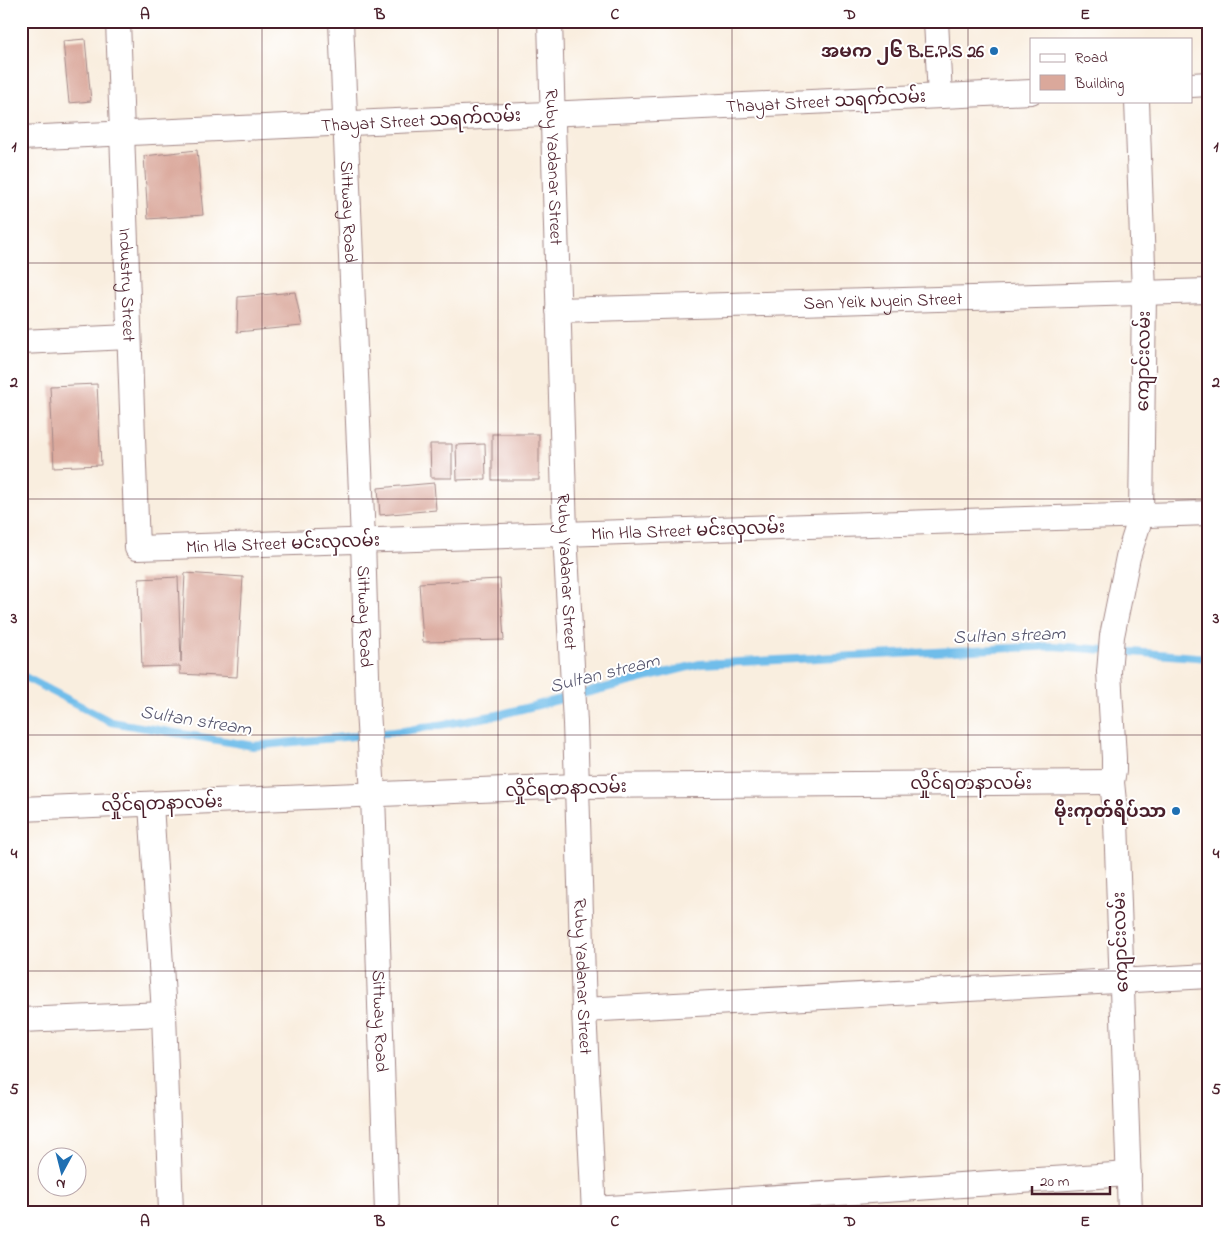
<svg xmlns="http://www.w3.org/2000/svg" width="1230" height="1234" viewBox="0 0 1230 1234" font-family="'Indie Flower','Noto Sans Myanmar',sans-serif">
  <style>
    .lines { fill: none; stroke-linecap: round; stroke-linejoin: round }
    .stream { stroke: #70bdea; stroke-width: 8 }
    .building { fill: #daa89b }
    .street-casing { stroke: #a28685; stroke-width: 26 }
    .street { stroke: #fff; stroke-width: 24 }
    .grid { fill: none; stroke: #4a1f2b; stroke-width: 1; stroke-opacity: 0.55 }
    .poi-dot { fill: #1f6fb2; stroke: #fff; stroke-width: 2 }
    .labels { text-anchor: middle; stroke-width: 4; stroke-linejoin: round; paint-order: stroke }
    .poi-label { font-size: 18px; font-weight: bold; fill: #4a1f2b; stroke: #fff; text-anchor: end }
    .street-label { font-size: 18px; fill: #4a1f2b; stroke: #fff }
    .water-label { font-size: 19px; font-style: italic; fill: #57566e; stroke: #fff }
    .neatline { fill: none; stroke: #4a1f2b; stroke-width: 2 }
    .grid-label { font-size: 16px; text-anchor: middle; font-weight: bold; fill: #4a1f2b }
  </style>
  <rect width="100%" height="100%" fill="#fff"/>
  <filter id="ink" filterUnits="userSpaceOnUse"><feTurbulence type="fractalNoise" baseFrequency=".02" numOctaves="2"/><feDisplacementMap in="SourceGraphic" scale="10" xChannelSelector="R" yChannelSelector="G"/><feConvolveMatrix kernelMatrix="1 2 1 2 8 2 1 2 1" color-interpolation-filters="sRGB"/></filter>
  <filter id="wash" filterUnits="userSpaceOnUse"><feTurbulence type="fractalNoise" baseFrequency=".0096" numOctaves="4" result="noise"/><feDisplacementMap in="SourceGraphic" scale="20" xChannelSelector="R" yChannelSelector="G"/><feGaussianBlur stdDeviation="1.12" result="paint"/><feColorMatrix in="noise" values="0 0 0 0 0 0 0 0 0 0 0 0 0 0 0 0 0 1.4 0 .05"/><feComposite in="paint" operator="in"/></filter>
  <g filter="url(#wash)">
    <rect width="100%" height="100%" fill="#f9eedf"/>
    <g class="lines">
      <polyline class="stream" points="21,675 111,722 253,746 404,731 498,715 700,664 1054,646 1209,658"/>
    </g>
    <g id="blocks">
      <g class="building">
        <polygon points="85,39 91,101 69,103 63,41"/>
        <polygon points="197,150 203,215 148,219 144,156"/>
        <polygon points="295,292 302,326 237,332 238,297"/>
        <polygon points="97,384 101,465 54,467 50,386"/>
        <rect x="492" y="434" width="47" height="46"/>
        <polygon points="430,444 452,444 452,478 431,478"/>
        <polygon points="485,444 486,479 457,480 456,445"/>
        <polygon points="434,483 436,510 380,515 378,488"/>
        <polygon points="185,573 243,577 237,677 180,674 180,666 142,667 139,579 178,577 181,662"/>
        <polygon points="500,579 504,640 423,642 419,583"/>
      </g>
    </g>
  </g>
  <g filter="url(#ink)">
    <use href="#blocks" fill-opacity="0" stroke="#a28685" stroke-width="1"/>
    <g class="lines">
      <g class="street-casing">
        <g id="street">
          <path id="s1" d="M118 21 137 548 1209 513"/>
          <path id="s2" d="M341 21 363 540 368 709 373 795 387 1213"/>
          <path id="s3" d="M550 21 565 533 575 723 584 1010 594 1213"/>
          <polyline points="936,21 940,96"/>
          <polyline points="1191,85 1209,84"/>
          <polyline points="21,138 1031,92"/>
          <path id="s4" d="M558 310 1209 291"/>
          <polyline points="21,342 129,337"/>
          <polyline points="151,804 164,1014 171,1213"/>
          <polyline points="21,809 576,786 1112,782"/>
          <polyline points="584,1010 1209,976"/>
          <polyline points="21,1020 164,1014"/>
          <polyline points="594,1209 1129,1174"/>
          <polyline points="1130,1213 1116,821 1112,782 1114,770 1114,758 1109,672 1112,636 1128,557 1141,516 1144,293 1137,101"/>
        </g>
      </g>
      <use href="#street" class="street"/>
    </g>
  </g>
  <path class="grid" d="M262 21V1213M498 21V1213M732 21V1213M968 21V1213M21 263H1209M21 499H1209M21 735H1209M21 971H1209"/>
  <g class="poi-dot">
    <circle cx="994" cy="51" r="5"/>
    <circle cx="1176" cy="811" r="5"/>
  </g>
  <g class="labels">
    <g class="poi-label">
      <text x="984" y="57">အမက ၂၆ B.E.P.S 26</text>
      <text x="1166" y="817">မိုးကုတ်ရိပ်သာ</text>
    </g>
    <g class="street-label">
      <text transform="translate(826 101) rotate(-3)" y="6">Thayat Street သရက်လမ်း</text>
      <text transform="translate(421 120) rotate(-3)" y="6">Thayat Street သရက်လမ်း</text>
      <text dy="6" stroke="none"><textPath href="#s3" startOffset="146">Ruby Yadanar Street</textPath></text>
      <text dy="6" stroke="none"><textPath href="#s2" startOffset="191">Sittway Road</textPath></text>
      <text dy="6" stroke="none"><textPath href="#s1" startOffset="264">Industry Street</textPath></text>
      <text dy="6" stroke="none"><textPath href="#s4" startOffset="325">San Yeik Nyein Street</textPath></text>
      <text transform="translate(1143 361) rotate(-89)" y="6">ကျောင်းလမ်း</text>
      <text transform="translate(688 530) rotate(-2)" y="6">Min Hla Street မင်းလှလမ်း</text>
      <text transform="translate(283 543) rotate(-2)" y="6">Min Hla Street မင်းလှလမ်း</text>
      <text dy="6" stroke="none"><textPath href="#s3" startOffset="551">Ruby Yadanar Street</textPath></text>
      <text dy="6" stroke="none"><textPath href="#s2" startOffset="596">Sittway Road</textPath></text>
      <text x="971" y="789">လှိုင်ရတနာလမ်း</text>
      <text transform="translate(566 788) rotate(-2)" y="6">လှိုင်ရတနာလမ်း</text>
      <text transform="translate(162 803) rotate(-2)" y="6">လှိုင်ရတနာလမ်း</text>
      <text transform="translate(1120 942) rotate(-92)" y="6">ကျောင်းလမ်း</text>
      <text dy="6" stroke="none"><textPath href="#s3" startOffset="956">Ruby Yadanar Street</textPath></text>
      <text dy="6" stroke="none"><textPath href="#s2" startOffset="1001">Sittway Road</textPath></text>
    </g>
    <g class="water-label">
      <text transform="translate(1009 634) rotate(-2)" y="7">Sultan stream</text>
      <text transform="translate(604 672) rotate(-14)" y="7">Sultan stream</text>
      <text transform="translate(196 719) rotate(9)" y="7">Sultan stream</text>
    </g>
  </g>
  <rect width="1230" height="1234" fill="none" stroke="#fff" stroke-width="55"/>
  <rect x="1030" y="38" width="162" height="65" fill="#ffffff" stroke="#b7a5aa"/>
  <rect x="1040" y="54" width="25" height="8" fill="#ffffff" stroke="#b7a5aa"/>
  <text x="1075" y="62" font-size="15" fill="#4a1f2b">Road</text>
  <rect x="1040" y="75" width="25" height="15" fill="#daa89b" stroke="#b7a5aa"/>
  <text x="1075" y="88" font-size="15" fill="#4a1f2b">Building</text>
  <g transform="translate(62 1172) rotate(187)"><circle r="24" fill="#ffffff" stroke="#b7a5aa"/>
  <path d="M0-4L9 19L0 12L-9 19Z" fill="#1f6fb2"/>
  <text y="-8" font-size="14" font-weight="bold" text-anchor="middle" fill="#4a1f2b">N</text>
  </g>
  <path d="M1032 1186v8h78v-8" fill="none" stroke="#4a1f2b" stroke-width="2.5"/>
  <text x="1040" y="1186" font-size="15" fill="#4a1f2b" stroke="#ffffff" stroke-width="4" paint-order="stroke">20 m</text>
  <rect x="28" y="28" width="1174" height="1178" class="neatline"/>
  <g class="grid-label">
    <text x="145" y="19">A</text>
    <text x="380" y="19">B</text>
    <text x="615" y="19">C</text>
    <text x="850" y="19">D</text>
    <text x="1085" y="19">E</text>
    <text x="14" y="151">1</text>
    <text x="1216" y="151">1</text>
    <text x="14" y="387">2</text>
    <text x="1216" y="387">2</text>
    <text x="14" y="623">3</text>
    <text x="1216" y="623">3</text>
    <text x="14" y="858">4</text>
    <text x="1216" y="858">4</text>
    <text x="14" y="1094">5</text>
    <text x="1216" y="1094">5</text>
    <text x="145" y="1226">A</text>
    <text x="380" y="1226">B</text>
    <text x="615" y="1226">C</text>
    <text x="850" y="1226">D</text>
    <text x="1085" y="1226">E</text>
  </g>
</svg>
